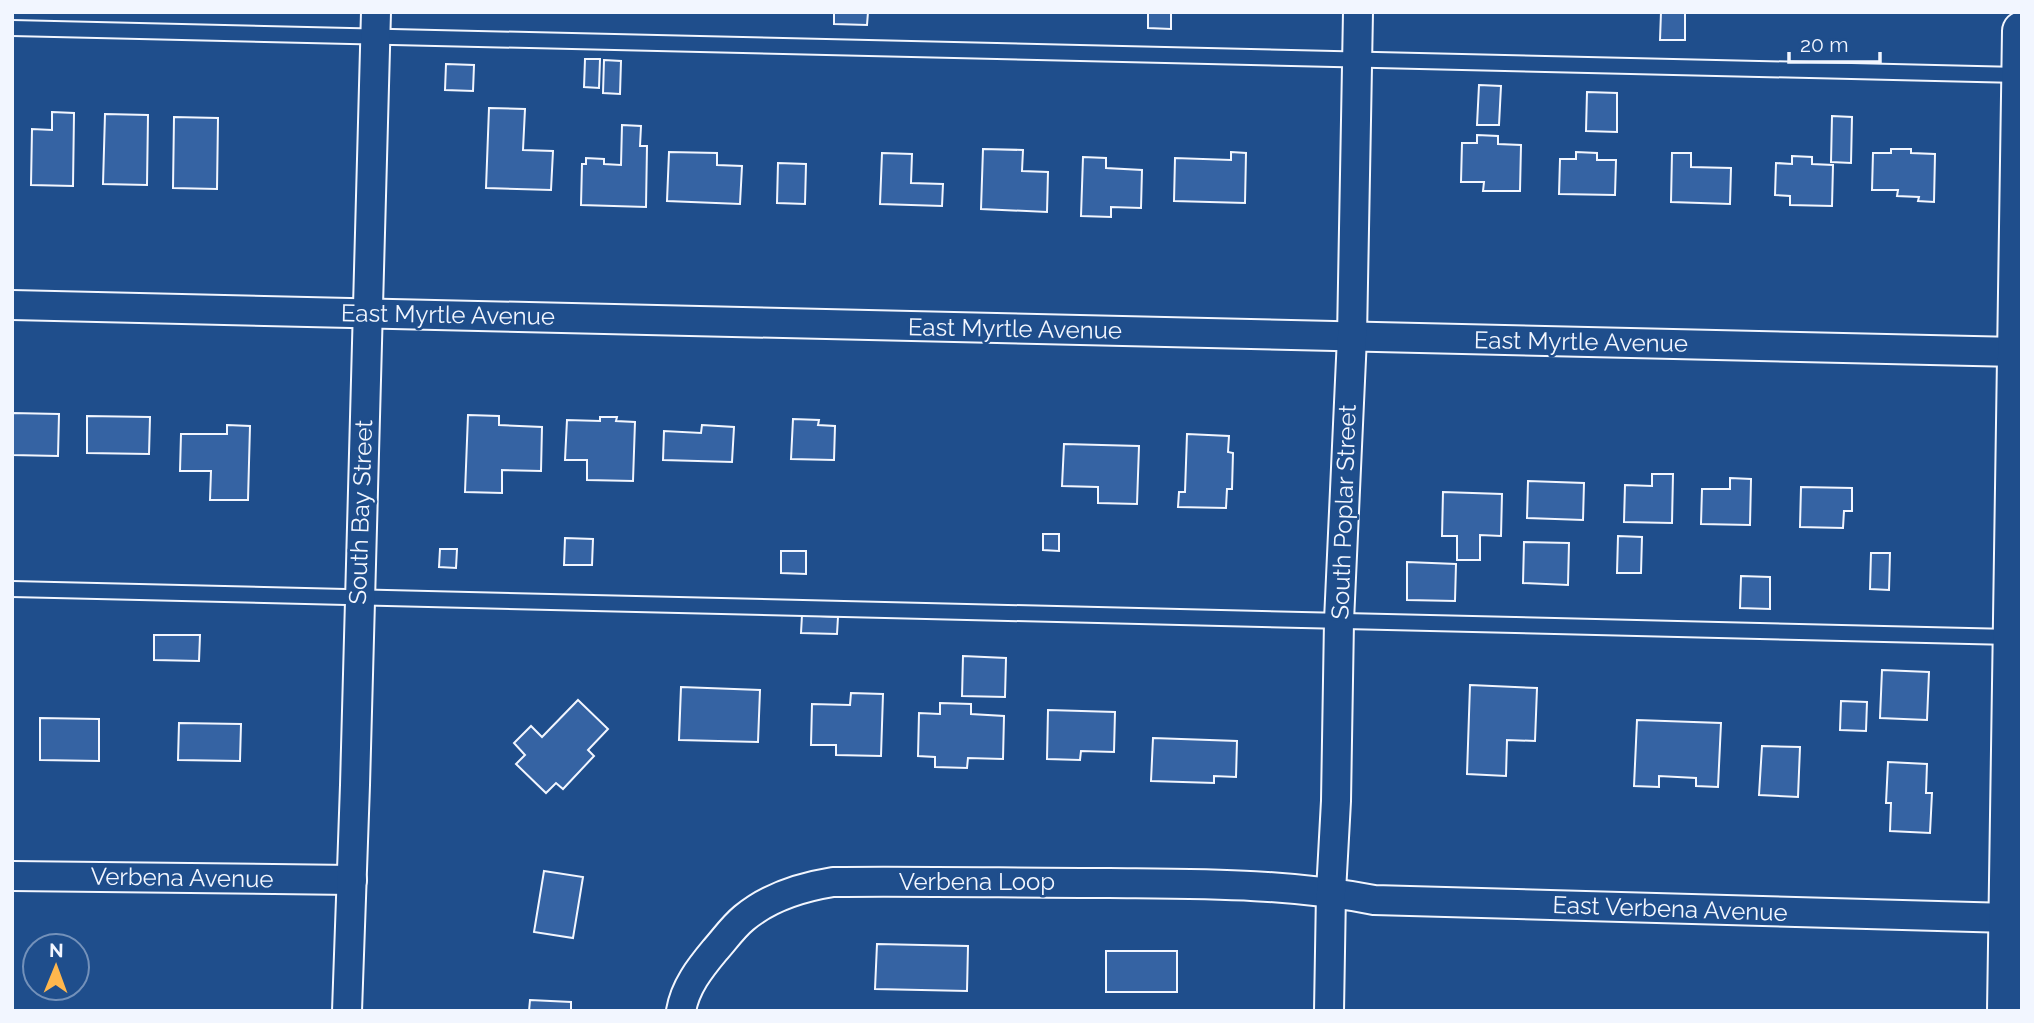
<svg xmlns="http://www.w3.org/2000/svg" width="2034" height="1023" viewBox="0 0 2034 1023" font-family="Raleway,sans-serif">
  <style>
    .building { fill: #3563a3; stroke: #f2f6ff; stroke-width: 2 }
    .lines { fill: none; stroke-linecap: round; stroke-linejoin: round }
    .lane-casing { stroke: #f2f6ff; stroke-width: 18 }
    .street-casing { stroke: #f2f6ff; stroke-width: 32 }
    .secondary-casing { stroke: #f2f6ff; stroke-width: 42 }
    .lane { stroke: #1f4e8c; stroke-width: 14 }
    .street { stroke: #1f4e8c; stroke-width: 28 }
    .secondary { stroke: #1f4e8c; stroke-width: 38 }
    .labels { text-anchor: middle; stroke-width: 5; stroke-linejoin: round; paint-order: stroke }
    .street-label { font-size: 24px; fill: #f2f6ff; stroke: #1f4e8c }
  </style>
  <rect width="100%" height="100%" fill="#1f4e8c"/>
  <g class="building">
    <polygon points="834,12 868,12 867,25 834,24"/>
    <polygon points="1148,12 1171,12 1171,29 1148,28"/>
    <polygon points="1661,12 1685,12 1685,40 1660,40"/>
    <polygon points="585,59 600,59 599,88 584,87"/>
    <polygon points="604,60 621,61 620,94 603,93"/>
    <polygon points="446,64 474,65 473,91 445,90"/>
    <polygon points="1479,85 1501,86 1499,125 1477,125"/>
    <polygon points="1587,92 1617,93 1617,132 1586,131"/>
    <polygon points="489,108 525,109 523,150 553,151 551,190 486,188"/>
    <polygon points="52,112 74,113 73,186 31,185 32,129 52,130"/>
    <polygon points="105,114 148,115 147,185 103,184"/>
    <polygon points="1832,116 1852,117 1851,163 1831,162"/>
    <polygon points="174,117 218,118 217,189 173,188"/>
    <polygon points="622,125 641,126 640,146 647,146 646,207 581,205 582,164 586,164 586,158 604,159 604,164 621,165"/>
    <polygon points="1477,135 1498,136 1498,144 1521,145 1520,191 1483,191 1484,182 1461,182 1462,143 1477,143"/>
    <polygon points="983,149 1023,150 1022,171 1048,172 1047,212 981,209"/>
    <polygon points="1891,149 1911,149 1911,153 1935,154 1934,202 1918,201 1919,197 1897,196 1898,190 1872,190 1873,153 1891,153"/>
    <polygon points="669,152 717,153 717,165 742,166 740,204 667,201"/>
    <polygon points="1231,152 1246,153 1245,203 1174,201 1175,158 1231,160"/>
    <polygon points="1576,152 1597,153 1597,160 1616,160 1615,195 1559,194 1560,159 1576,159"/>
    <polygon points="882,153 912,154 911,183 943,184 942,206 880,204"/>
    <polygon points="1672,153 1691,153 1691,167 1731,168 1730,204 1671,202"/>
    <polygon points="1792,156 1812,157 1812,164 1833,165 1832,206 1790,205 1790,196 1775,195 1776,163 1792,164"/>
    <polygon points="1083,157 1106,158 1106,168 1142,170 1141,208 1111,207 1111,217 1081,216"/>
    <polygon points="778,163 806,164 805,204 777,203"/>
    <polygon points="12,413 59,414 58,456 12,455"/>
    <polygon points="468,415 499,416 499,425 542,427 541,471 502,470 502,493 465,492"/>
    <polygon points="87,416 150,417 149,454 87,453"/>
    <polygon points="600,417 617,417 616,421 635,422 633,481 587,480 587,460 565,460 567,420 600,421"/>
    <polygon points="793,419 819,420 818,425 835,426 834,460 791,459"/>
    <polygon points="227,425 250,426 248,500 210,500 211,471 180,471 181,434 227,434"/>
    <polygon points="702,425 734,427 732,462 663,460 664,431 701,433"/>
    <polygon points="1187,434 1229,436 1228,452 1233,453 1232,489 1227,489 1226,508 1178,507 1179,492 1185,492"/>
    <polygon points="1064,444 1139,446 1137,504 1098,503 1098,487 1062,486"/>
    <polygon points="1652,474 1673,474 1672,523 1624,522 1625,485 1652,486"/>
    <polygon points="1730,478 1751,479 1750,525 1701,524 1702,489 1730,489"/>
    <polygon points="1528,481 1584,483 1583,520 1527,518"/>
    <polygon points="1801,487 1852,488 1852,511 1844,511 1843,528 1800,527"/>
    <polygon points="1443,492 1502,494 1501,536 1480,535 1480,560 1457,560 1457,536 1442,536"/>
    <polygon points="1043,534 1059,534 1059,551 1043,550"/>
    <polygon points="1618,536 1642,537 1641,573 1617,573"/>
    <polygon points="565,538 593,539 592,565 564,565"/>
    <polygon points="1524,542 1569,543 1568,585 1523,583"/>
    <polygon points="440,549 457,549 456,568 439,567"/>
    <polygon points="781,551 806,551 806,574 781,573"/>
    <polygon points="1871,553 1890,553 1889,590 1870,589"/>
    <polygon points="1407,562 1456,564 1455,601 1407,600"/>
    <polygon points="1741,576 1770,577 1770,609 1740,608"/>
    <polygon points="802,615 838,617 837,634 801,633"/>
    <polygon points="154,635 200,635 199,661 154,660"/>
    <polygon points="963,656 1006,658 1005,697 962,696"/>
    <polygon points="1882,670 1929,672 1927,720 1880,718"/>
    <polygon points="1470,685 1537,688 1535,741 1507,740 1506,776 1467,774"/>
    <polygon points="681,687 760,690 758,742 679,740"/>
    <polygon points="851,693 883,694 881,756 836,755 836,745 811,745 812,704 850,705"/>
    <polygon points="578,700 608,729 588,750 594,756 563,789 556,783 546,793 516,764 525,755 514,743 531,726 542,737"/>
    <polygon points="1841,701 1867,702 1866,731 1840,730"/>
    <polygon points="940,703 971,704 971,714 1004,716 1003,759 968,758 967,768 935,767 935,757 918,756 919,713 940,714"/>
    <polygon points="1048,710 1115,712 1114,752 1081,751 1080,760 1047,759"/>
    <polygon points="40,718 99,719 99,761 40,760"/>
    <polygon points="1637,720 1721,723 1718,787 1696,786 1696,778 1659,776 1659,787 1634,786"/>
    <polygon points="179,723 241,724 240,761 178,760"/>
    <polygon points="1153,738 1237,741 1236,777 1214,776 1214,783 1151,781"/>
    <polygon points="1762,746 1800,747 1798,797 1759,795"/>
    <polygon points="1888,762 1927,764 1926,793 1932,793 1930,833 1890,831 1891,803 1886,803"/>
    <polygon points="544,871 583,877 573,938 534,932"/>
    <polygon points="877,944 968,946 967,991 875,989"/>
    <rect x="1106" y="951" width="71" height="41"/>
    <polygon points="530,1000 571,1002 571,1011 529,1011"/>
  </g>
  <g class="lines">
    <g class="lane-casing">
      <g id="lane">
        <polyline points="12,28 2019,75"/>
        <polyline points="12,589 2011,637"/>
      </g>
    </g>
    <g class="street-casing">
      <g id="street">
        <polyline points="12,305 2017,352"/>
        <polyline points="12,876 352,880"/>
        <polyline points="347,1011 355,785 376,12"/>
        <path d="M681 1011C685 987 700 968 715 950 724 940 733 927 744 918 769 897 802 887 833 882 925 881 1017 883 1109 883 1198 884 1286 883 1374 900L2009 918"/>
        <polyline points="1329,1011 1331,892 1336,801 1339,621 1352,337 1358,12"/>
      </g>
    </g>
    <g class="secondary-casing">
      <polyline id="secondary" points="2007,1011 2022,31"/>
    </g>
    <use href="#lane" class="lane"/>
    <use href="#street" class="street"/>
    <use href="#secondary" class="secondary"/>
  </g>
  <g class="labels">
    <g class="street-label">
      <text transform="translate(448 315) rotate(1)" y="8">East Myrtle Avenue</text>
      <text transform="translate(1015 329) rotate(1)" y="8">East Myrtle Avenue</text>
      <text transform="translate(1581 342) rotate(1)" y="8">East Myrtle Avenue</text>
      <text transform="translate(361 512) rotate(-88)" y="8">South Bay Street</text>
      <text transform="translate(1344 512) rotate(-88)" y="8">South Poplar Street</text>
      <text transform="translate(182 878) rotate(1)" y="8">Verbena Avenue</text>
      <text x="977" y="890">Verbena Loop</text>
      <text transform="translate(1670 909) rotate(2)" y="8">East Verbena Avenue</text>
    </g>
  </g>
  <rect width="2034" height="1023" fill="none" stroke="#f2f6ff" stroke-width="28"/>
  <g transform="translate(56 967) rotate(1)"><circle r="33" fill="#1f4e8c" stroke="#7391ba" stroke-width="2"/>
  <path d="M0-5L12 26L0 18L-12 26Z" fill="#ffb74d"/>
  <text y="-10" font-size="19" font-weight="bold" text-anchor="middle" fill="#f2f6ff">N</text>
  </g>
  <path d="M1789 52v10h91v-10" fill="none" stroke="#f2f6ff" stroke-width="3.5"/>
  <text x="1800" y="52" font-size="21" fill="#f2f6ff" stroke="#1f4e8c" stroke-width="5" paint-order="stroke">20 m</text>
</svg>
